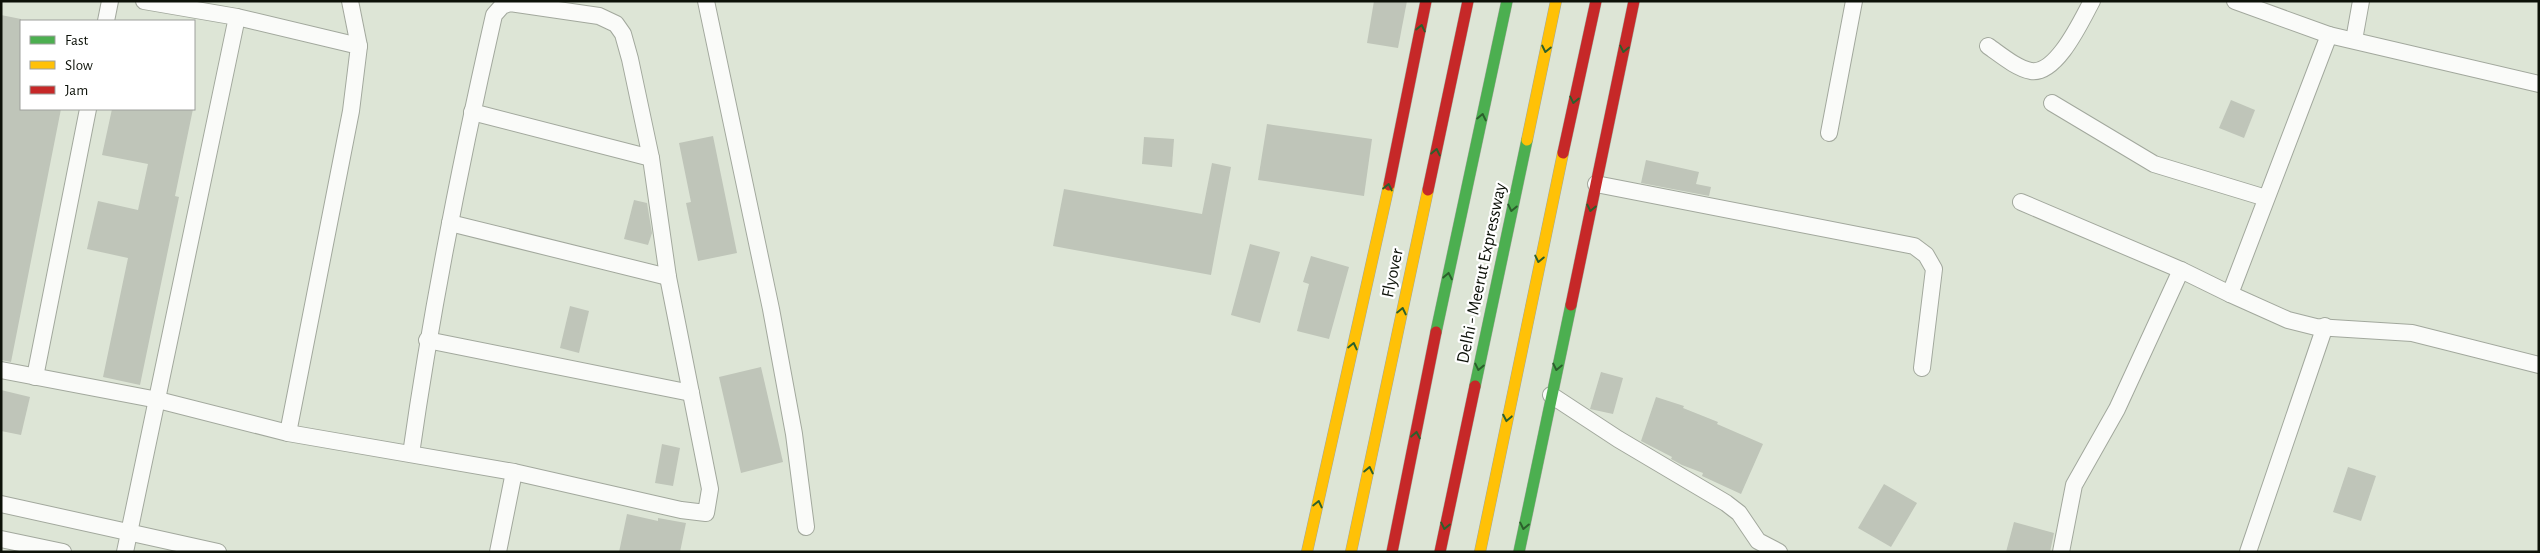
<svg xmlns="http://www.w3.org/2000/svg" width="2540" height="553" viewBox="0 0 2540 553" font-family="'Alegreya Sans',sans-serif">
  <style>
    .building { fill: #bfc5b9 }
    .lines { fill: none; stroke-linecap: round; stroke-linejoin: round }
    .street-casing { stroke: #a2a89d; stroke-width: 18 }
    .fast-casing { stroke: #a2a89d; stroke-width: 12 }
    .slow-casing { stroke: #a2a89d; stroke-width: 12 }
    .jam-casing { stroke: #a2a89d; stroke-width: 12 }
    .street { stroke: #fafbf9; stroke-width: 16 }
    .fast { stroke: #4caf50; stroke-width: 11 }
    .slow { stroke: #ffc107; stroke-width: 11 }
    .jam { stroke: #c62828; stroke-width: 11 }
    .oneway { stroke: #2c602c }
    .labels { text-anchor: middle; stroke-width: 4.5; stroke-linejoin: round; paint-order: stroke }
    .street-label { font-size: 18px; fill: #0c1108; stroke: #fff }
  </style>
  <rect width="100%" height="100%" fill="#dde5d6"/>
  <g class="building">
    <polygon points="1374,1 1407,1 1398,48 1367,43"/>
    <polygon points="1,15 21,19 21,109 61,109 11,362 1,360"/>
    <polygon points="2231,100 2255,110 2244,138 2219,128"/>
    <polygon points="112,109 193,109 175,196 179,197 140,385 103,377 128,258 87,249 98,201 138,210 148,164 102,155"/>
    <polygon points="1267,124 1372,139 1364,196 1258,180"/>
    <polygon points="713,136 737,253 698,261 686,203 691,202 679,143"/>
    <polygon points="1144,137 1174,139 1172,167 1142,164"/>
    <polygon points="1646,160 1699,172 1696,184 1711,187 1709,196 1641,183"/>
    <polygon points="1212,163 1231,167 1211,275 1053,246 1064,189 1202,214"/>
    <polygon points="634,200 647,203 652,233 648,245 624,239"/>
    <polygon points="1250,244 1280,252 1260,323 1231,315"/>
    <polygon points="1311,256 1349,267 1329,339 1297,331 1309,284 1303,282"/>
    <polygon points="570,306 589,311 579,353 560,348"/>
    <polygon points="761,367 783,462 741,473 719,377"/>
    <polygon points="1601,372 1623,378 1613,414 1590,409"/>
    <polygon points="1,390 30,397 21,435 1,431"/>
    <polygon points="1656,397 1684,406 1683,408 1718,422 1717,424 1763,444 1741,494 1702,476 1703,473 1682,465 1671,459 1672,457 1641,441"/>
    <polygon points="662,444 680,448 673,486 655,483"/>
    <polygon points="2348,467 2376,476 2361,521 2333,512"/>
    <polygon points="1884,484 1917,503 1891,547 1858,528"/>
    <polygon points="627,514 658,521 658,518 686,523 680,552 619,552"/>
    <polygon points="2014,522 2054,533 2050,552 2006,552"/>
  </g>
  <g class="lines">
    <g class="street-casing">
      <g id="street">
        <polyline points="144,1 237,17 359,46 351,111 288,433"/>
        <polyline points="350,1 359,46"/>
        <polyline points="706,1 771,309 794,434 806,527"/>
        <polyline points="2235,1 2329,35 2539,84"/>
        <polyline points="106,21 110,1"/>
        <polyline points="2354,40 2361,1"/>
        <path d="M1988 46C2001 55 2016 68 2031 71 2057 75 2082 19 2092 1"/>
        <polyline points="2052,103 2154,164 2266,198"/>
        <polyline points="472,112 651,158"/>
        <polyline points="1829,133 1854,1"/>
        <polyline points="1596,184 1914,246 1926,255 1934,269 1922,368"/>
        <polyline points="2021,202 2181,270 2230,294 2329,35"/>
        <polyline points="450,223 668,277"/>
        <polyline points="2230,294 2288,320 2316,327 2412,333 2539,365"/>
        <polyline points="427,340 691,393"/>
        <path d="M1 370 158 400 288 433 514 472 681 510 706 513 710 489 668 277 651 158 630 59 623 34 616 24 599 16 510 3 502 6 494 15C461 160 432 306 411 454"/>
        <polyline points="35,377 88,109"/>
        <polyline points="1551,395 1618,439 1726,503 1739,513 1758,541 1779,552"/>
        <polyline points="1,504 218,552"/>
        <polyline points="1,539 63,552"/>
        <polyline points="125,552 237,17"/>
        <polyline points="498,552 514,472"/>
        <polyline points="2061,552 2074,485 2117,409 2181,270"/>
        <polyline points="2248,552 2325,326"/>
      </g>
    </g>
    <g class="fast-casing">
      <g id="fast">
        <polyline points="1436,332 1507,1"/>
        <polyline points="1475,386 1527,140"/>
        <polyline points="1519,552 1571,305"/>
      </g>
    </g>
    <g class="slow-casing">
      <g id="slow">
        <polyline points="1527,140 1556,1"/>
        <polyline points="1307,552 1389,185"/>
        <polyline points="1351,552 1428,190"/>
        <polyline points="1480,552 1563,153"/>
      </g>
    </g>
    <g class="jam-casing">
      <g id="jam">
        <polyline points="1563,153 1596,1"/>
        <polyline points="1389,185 1426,1"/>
        <polyline points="1428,190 1468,1"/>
        <polyline points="1571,305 1634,1"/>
        <polyline points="1392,552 1436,332"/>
        <polyline points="1440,552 1475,386"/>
      </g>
    </g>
    <use href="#street" class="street"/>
    <use href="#fast" class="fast"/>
    <use href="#slow" class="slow"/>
    <use href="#jam" class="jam"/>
  </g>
  <defs><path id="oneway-chevron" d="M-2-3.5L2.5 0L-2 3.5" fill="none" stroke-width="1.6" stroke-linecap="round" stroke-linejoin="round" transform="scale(1.25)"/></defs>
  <g class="oneway">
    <use href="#oneway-chevron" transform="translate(1421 28) rotate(-78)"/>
    <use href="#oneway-chevron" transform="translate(1546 49) rotate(102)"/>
    <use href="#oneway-chevron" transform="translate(1624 49) rotate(102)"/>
    <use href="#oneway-chevron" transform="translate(1574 100) rotate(102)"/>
    <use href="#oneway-chevron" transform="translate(1482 117) rotate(-78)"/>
    <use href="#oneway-chevron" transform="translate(1436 152) rotate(-78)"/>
    <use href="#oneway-chevron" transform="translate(1388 187) rotate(-78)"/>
    <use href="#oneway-chevron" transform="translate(1512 208) rotate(102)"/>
    <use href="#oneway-chevron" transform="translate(1591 208) rotate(102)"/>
    <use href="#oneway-chevron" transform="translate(1539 259) rotate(102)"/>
    <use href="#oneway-chevron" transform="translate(1448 276) rotate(-79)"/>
    <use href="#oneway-chevron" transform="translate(1402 311) rotate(-78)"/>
    <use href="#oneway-chevron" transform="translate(1353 346) rotate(-77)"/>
    <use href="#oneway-chevron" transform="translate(1479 367) rotate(102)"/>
    <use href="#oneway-chevron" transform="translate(1557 367) rotate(102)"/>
    <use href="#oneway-chevron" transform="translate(1507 418) rotate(101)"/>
    <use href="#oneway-chevron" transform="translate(1416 435) rotate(-79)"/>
    <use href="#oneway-chevron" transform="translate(1369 470) rotate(-78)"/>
    <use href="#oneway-chevron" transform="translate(1318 504) rotate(-77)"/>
    <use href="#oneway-chevron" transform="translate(1445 526) rotate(102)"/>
    <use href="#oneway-chevron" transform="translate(1524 526) rotate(102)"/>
  </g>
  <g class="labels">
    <g class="street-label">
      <text transform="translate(1392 273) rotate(-78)" y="6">Flyover</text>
      <text transform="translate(1481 273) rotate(-78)" y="6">Delhi - Meerut Expressway</text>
    </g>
  </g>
  <rect width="2540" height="553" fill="none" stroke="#0c1108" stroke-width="5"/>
  <rect x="20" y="20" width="175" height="90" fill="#ffffff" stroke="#9ea09c"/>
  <rect x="30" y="36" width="25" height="8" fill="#4caf50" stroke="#9ea09c"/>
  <text x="65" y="45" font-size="15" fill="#0c1108">Fast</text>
  <rect x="30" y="61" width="25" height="8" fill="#ffc107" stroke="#9ea09c"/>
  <text x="65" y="70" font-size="15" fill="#0c1108">Slow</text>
  <rect x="30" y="86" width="25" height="8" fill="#c62828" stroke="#9ea09c"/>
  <text x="65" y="95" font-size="15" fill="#0c1108">Jam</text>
</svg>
